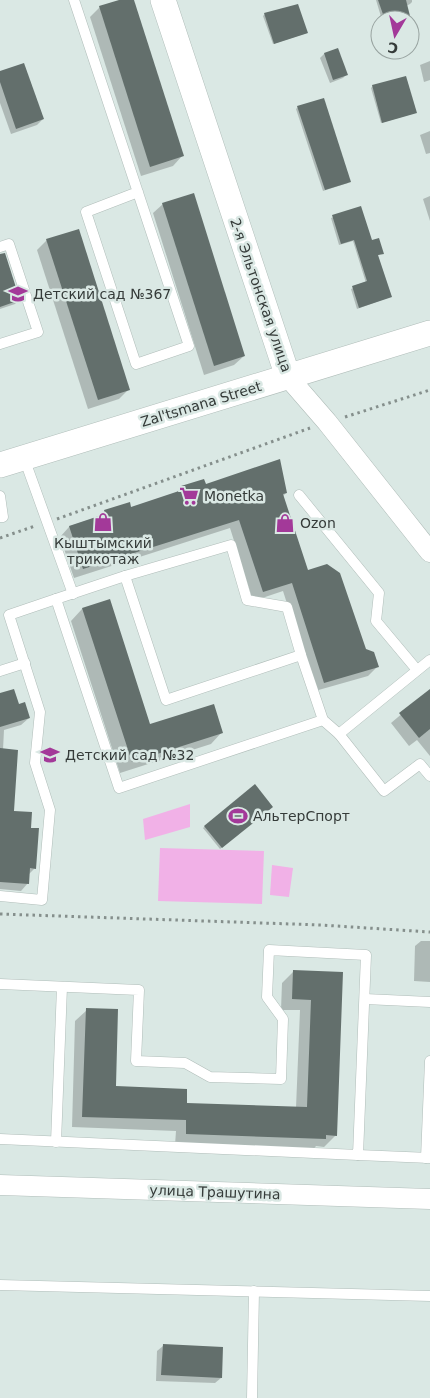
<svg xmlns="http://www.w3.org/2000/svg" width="430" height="1398" viewBox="0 0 430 1398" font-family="'DejaVu Sans',sans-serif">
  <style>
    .green { fill: #f1b1e7 }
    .shadow { fill: #0003 }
    .building { fill: #636f6c }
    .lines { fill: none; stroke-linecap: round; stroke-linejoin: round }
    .service-casing { stroke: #b0bdb9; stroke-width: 11 }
    .minor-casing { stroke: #b0bdb9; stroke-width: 21 }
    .tertiary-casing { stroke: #b0bdb9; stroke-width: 26 }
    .path { stroke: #858f8c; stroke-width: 3; stroke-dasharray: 2.5 4; stroke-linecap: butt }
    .service { stroke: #fff; stroke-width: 10 }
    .minor { stroke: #fff; stroke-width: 20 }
    .tertiary { stroke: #fff; stroke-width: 25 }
    .labels { text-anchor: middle; stroke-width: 5; stroke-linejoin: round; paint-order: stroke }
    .poi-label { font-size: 14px; fill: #353b39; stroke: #dae8e4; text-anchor: start }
    .street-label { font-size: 14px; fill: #353b39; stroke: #dae8e4 }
  </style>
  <rect width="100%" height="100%" fill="#dae8e4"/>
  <g class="green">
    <polygon points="190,804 190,827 145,840 143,819"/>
    <polygon points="160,848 264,851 262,904 158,901"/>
    <polygon points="272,865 293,868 289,897 270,895"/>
  </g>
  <g class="shadow">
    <polygon points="123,0 133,0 182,156 173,166 141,176 90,17 100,7"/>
    <polygon points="376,0 412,0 412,2 410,4 406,6 410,20 382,20"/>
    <polygon points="265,14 307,33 273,44 263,16"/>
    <polygon points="337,49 346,75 343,78 330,83 320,58 324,54"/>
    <polygon points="430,61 430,80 424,82 420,65"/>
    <polygon points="0,73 43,119 37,125 11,134 0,103"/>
    <polygon points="373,86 415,113 381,123 371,88"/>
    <polygon points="298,107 348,183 323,191 296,109"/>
    <polygon points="430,131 430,153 426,154 420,135"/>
    <polygon points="430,196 430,221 423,199"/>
    <polygon points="163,204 244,356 234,365 204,375 153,213"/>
    <polygon points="360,208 371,242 382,253 377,256 390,297 357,309 351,289 366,283 353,241 339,245 331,218"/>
    <polygon points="47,240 129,389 119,399 88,409 37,250"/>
    <polygon points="0,260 19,300 15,304 0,309"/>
    <polygon points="206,485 286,493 283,496 307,572 377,667 368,676 315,691 283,591 253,601 230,528 74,578 60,537 69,527 98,518 105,511 130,509 175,494 182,487"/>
    <polygon points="109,601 149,726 222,732 211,744 120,773 71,621 82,609"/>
    <polygon points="430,690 430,756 417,740 409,746 391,723"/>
    <polygon points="0,695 18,706 29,718 21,725 4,730 3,750 13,812 29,829 35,868 29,874 28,883 21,891 0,889"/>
    <polygon points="255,786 272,806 220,849 203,828"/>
    <polygon points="421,941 430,941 430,982 414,981 415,946"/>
    <polygon points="293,972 341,973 336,1135 324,1147 316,1146 313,1150 175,1145 176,1131 72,1127 75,1021 87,1010 114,1087 185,1104 296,1108 300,1010 281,1010 282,983"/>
    <polygon points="163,1346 221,1378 215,1383 156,1381 157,1351"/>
  </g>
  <g class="building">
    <polygon points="119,0 134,0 184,156 150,167 99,6"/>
    <polygon points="378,0 406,0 411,20 385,20"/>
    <polygon points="298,4 308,33 274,44 264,13"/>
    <polygon points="338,48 348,75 333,80 324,53"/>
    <polygon points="24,63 44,119 16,129 0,82 0,71"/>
    <polygon points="406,76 417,113 382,123 372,85"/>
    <polygon points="324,98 351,182 325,190 297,106"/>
    <polygon points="194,193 245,356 214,366 162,203"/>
    <polygon points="361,206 372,240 379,238 384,254 378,255 392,297 359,308 352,286 367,281 354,240 341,244 332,215"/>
    <polygon points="79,229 130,390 98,400 46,239"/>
    <polygon points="5,253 20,300 0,307 0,254"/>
    <polygon points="280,459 287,493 283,494 308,570 327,564 340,573 366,649 374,652 379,667 324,683 292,583 263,592 239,520 83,569 69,526 105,514 104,510 130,502 131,507 182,490 181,486 204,479 206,484"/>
    <polygon points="110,599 150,724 214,704 223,733 132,762 82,608"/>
    <polygon points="14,689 19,704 25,702 30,718 0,727 0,693"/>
    <polygon points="430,689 430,729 419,738 399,713"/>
    <polygon points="0,748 18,750 14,811 32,812 31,828 39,828 36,869 30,868 29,884 0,882"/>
    <polygon points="255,784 273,807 222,848 204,826"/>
    <polygon points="293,970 343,972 337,1136 326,1135 326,1139 186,1134 186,1120 82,1117 86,1008 118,1009 116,1086 187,1089 187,1103 307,1107 311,1000 292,999"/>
    <polygon points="163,1344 223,1347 222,1378 161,1375"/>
  </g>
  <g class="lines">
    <g class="service-casing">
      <g id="service">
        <polyline points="74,0 189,346 136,364 86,212 138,192"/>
        <polyline points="0,247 9,244 38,332 0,344"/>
        <polyline points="24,458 73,594"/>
        <polyline points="299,495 379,593 376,621 417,670"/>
        <polyline points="0,496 3,517 0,517"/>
        <polyline points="125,576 231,545 247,600 287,607 301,655"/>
        <polyline points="430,660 339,734 384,791 420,764 430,776"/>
        <polyline points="0,671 25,663"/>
        <polyline points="323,720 119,788 56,599 125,576 166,700 301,655 323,720 339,734"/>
        <polyline points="0,896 42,900 50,810 35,763 40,712 9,615 56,599"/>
        <polyline points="0,984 139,990 136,1061 185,1063 210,1077 281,1079 283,1019 267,997 269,950 366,955 358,1155 0,1139"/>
        <polyline points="365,999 430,1002"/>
        <polyline points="56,1142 62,987"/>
        <polyline points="358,1155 430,1158"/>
        <polyline points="426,1158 430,1061"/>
        <polyline points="0,1285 430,1296"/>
        <polyline points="252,1398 254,1291"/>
      </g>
    </g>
    <g class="minor-casing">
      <g id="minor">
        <polyline points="288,377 327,422 430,552"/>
        <polyline points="0,1185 430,1199"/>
      </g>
    </g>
    <g class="tertiary-casing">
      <g id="tertiary">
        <polyline points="163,0 288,377"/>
        <polyline points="0,465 430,333"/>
      </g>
    </g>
    <g class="path">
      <polyline points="345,417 430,390"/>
      <polyline points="57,519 310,428"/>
      <polyline points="0,538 35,526"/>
      <polyline points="0,914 321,925 430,932"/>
    </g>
    <use href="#service" class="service"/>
    <use href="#minor" class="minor"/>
    <use href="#tertiary" class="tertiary"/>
  </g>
  <defs>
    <g id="school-bare" transform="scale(1.5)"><path d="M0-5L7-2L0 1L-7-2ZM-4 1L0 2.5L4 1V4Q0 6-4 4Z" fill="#a33999" stroke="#dae8e4" stroke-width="2.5" paint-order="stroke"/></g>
    <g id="supermarket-bare" transform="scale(1.5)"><path d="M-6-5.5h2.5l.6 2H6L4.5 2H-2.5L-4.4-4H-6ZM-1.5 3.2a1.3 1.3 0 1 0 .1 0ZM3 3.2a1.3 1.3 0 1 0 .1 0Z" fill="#a33999" stroke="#dae8e4" stroke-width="2.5" paint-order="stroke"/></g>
    <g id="shop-bare" transform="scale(1.5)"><path d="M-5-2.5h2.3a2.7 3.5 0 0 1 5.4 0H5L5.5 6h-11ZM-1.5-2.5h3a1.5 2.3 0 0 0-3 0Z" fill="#a33999" stroke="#dae8e4" stroke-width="2.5" paint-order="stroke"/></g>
    <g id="stadium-bare" transform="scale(1.5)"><path d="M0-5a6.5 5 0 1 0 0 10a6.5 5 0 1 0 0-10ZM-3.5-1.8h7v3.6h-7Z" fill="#a33999" stroke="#dae8e4" stroke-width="2.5" paint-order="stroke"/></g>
  </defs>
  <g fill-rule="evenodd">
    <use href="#school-bare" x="18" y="294"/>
    <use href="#supermarket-bare" x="189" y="496"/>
    <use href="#shop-bare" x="103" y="522"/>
    <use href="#shop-bare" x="285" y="523"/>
    <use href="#school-bare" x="50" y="755"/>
    <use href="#stadium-bare" x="238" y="816"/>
  </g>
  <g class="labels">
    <g class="poi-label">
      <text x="33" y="299">Детский сад №367</text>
      <text x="204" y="501">Monetka</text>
      <text x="300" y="528">Ozon</text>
      <text x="103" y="548" text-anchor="middle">Кыштымский<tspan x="103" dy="16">трикотаж</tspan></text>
      <text x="65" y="760">Детский сад №32</text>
      <text x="253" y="821">АльтерСпорт</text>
    </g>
    <g class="street-label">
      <text transform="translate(261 295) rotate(71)" y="5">2-я Эльтонская улица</text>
      <text transform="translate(201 404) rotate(-17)" y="5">Zal'tsmana Street</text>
      <text transform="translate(215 1192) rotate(2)" y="5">улица Трашутина</text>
    </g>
  </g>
  <g transform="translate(395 35) rotate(189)"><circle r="24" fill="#dae8e4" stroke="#98a3a0"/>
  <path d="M0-4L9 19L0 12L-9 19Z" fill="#a33999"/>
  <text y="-8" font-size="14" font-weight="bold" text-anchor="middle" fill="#353b39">С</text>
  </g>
</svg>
